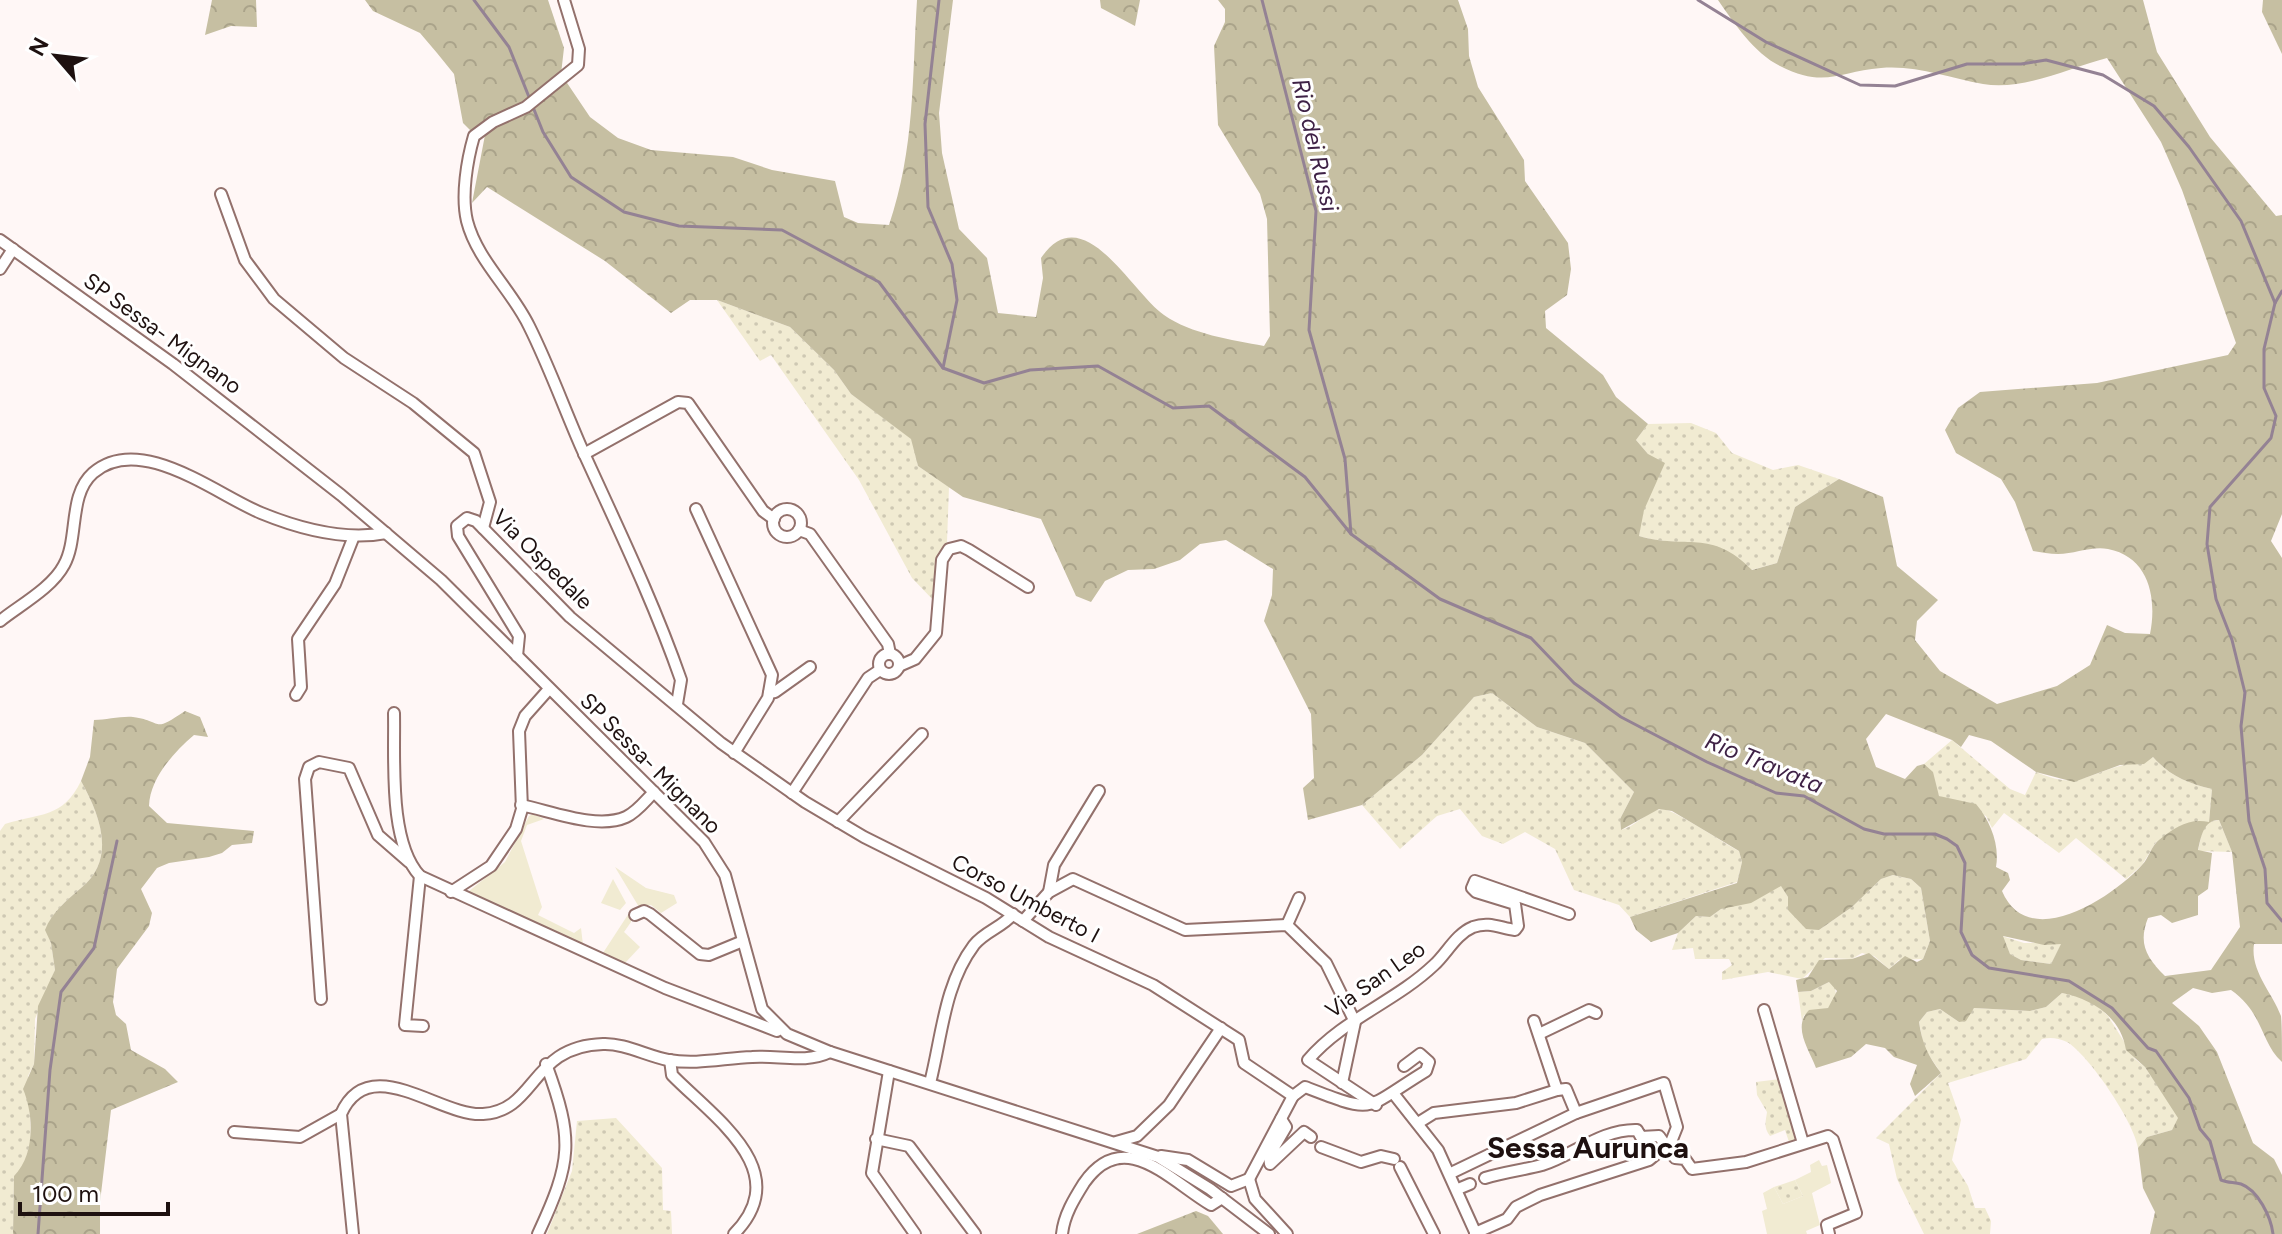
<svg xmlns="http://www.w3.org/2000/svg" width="2282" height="1234" viewBox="0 0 2282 1234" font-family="Figtree,sans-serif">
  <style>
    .grass { fill: url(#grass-dots) }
    .forest { fill: url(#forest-crowns); fill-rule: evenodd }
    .garden { fill: #f1ebd2 }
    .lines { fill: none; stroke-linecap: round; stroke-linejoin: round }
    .stream { stroke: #948294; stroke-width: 3 }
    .minor-casing { stroke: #93716c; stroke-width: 14 }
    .minor { stroke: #fff; stroke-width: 10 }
    .labels { text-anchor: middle; stroke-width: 6; stroke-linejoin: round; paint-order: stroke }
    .street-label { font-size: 22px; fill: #1e1110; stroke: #fff }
    .water-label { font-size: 24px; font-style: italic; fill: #3f2246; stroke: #fff }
    .district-label { font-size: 30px; font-weight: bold; fill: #1e1110; stroke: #fff }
  </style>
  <defs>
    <pattern id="grass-dots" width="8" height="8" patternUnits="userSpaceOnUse" patternTransform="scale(2)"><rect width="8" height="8" fill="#f1ebd2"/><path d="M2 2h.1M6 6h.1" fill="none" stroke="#cec8b3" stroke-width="1.8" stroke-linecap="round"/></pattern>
    <pattern id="forest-crowns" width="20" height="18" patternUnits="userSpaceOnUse" patternTransform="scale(2)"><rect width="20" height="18" fill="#c6bfa2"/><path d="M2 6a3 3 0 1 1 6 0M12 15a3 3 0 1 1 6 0" fill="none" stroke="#aaa38a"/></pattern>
  </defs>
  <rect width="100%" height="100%" fill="#fff7f6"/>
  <g class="grass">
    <polygon points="717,300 790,327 834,370 851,394 912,439 918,466 949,487 947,542 938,553 935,602 912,578 859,480 771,355 760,361"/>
    <path d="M1691 423 1716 433 1732 453 1773 470 1798 465 1839 479 1795 507 1777 563 1751 570C1715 532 1682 549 1639 536L1648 454 1636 440 1648 424Z"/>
    <path d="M1492 693 1537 727 1585 743 1634 792 1620 819 1621 830C1635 827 1647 811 1661 809 1671 807 1725 844 1739 851L1742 862 1737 882 1630 917 1619 905 1574 890 1555 849 1525 832 1503 844 1482 836 1460 809 1437 816 1400 849 1362 805 1422 755 1474 697Z"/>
    <path d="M1952 740 2010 789 2025 795 2036 772C2074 788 2081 778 2116 767 2129 763 2139 763 2153 757 2170 776 2187 783 2212 789L2209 822 2219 820 2232 852 2198 851 2202 832 2156 842 2142 865 2126 879 2076 838 2059 853 2004 813 1992 828 1986 816 1939 796 1924 764Z"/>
    <path d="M81 781C100 815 117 859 81 888 66 901 52 912 46 930L51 943 55 970 35 1019 34 1064 28 1076 31 1140 24 1166 14 1176 13 1234H0V831L5 824C41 813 63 818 81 781Z"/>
    <polygon points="1893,875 1911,879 1921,888 1930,941 1923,959 1899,960 1889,969 1874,956 1862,953 1852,959 1825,958 1802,979 1768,972 1722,980 1722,972 1732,965 1729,959 1695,959 1693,948 1672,950 1678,933 1696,916 1710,917 1721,909 1781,885 1788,897 1788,910 1819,930 1852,907 1881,879"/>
    <polygon points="2002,936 2024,943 2062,943 2051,964 2021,960 2010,954"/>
    <polygon points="1829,982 1835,984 1836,997 1828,1008 1804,1015 1802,1021 1798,992 1811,991"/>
    <path d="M2062 993 2088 998 2108 1016 2135 1059 2145 1067 2179 1118 2172 1130 2147 1137 2138 1148C2134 1122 2089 1055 2067 1042 2058 1038 2051 1037 2042 1039L2026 1059 1948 1083 1961 1120 1952 1160 1968 1186 1975 1208H1985L1991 1221 1990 1234H1924L1897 1179 1889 1144 1876 1138 1941 1073 1924 1048 1919 1022 1927 1012 1940 1009 1959 1022 1974 1008 2030 1011 2046 1007Z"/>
    <path d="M1780 1079 1798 1139 1789 1142 1785 1130 1770 1136C1763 1127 1766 1121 1767 1112L1757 1095 1756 1082Z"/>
    <polygon points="616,1118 662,1168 663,1210 671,1211 672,1234 547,1234 572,1171 577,1121"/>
    <polygon points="1795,1180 1803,1196 1783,1204 1774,1187"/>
  </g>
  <g class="forest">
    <polygon points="212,0 256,0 257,27 231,26 205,35"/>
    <path d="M365 0H548L564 48 561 74 590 117 618 138 651 150 733 157 772 170 835 181 844 217 858 223 889 225C915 148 912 79 917 0H953L939 113 942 153 959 229 987 258 998 313 1036 317 1043 278 1041 258C1083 196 1131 292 1164 315 1191 334 1232 340 1264 346L1270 336 1267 219 1260 194 1218 125 1214 46 1225 22V9L1218 0H1458L1468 29 1469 56 1478 87 1524 160 1525 181 1568 243 1571 269 1567 295 1545 311 1546 328 1603 375 1616 397 1648 424 1636 440 1648 454 1665 463 1644 510 1639 536C1686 550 1711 528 1752 570L1777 563 1795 507 1839 479 1883 497 1897 566 1938 600 1917 621 1915 640 1940 671 1997 704 2057 686 2090 665 2107 625 2125 633 2150 634C2157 600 2150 557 2108 549 2091 546 2075 554 2058 554 2050 554 2041 552 2033 551L2015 502 2001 479 1956 453 1945 430 1958 408 1980 392 2097 383 2228 355 2236 343 2182 190 2161 142 2107 58C2069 68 2023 91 1983 84 1948 78 1917 65 1881 68 1840 71 1825 89 1780 66 1754 53 1734 23 1718 0H2143L2157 52 2210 137 2276 216 2282 215V514L2271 541 2282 558V944H2254C2250 971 2272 992 2281 1016 2282 1028 2282 1048 2282 1062 2260 1042 2264 1013 2231 990L2212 993 2193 988 2172 1003 2199 1026 2217 1052 2253 1143 2274 1159 2282 1175V1234H2150L2155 1212 2143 1188 2138 1148 2147 1137 2172 1130 2178 1118 2145 1067 2126 1050C2121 1017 2092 999 2062 993L2046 1007 2030 1011 1974 1008 1966 1021 1959 1022 1940 1009 1927 1012 1919 1022C1922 1043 1928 1056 1941 1073L1915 1096 1910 1084 1917 1065 1894 1057 1885 1048 1866 1044 1851 1057 1816 1068C1809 1049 1792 1027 1809 1010L1828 1008 1837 991 1829 982 1811 991 1798 992 1796 980 1808 977 1819 960 1852 959 1869 953 1889 969 1905 956 1917 962 1923 959 1930 941 1921 888 1911 879 1893 875 1881 879 1852 907 1819 930 1806 929 1788 910V897L1781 886 1751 903 1721 909 1710 917 1696 916 1678 933 1651 942 1636 930 1630 917 1737 883 1742 862 1739 851 1672 811 1659 809 1621 830 1620 819 1634 792 1585 743 1537 727 1492 693 1474 697 1422 755 1362 805 1308 820 1303 788 1314 778 1311 714 1264 621 1272 595 1273 569 1226 540 1200 544 1180 560 1154 569 1128 570 1105 581 1091 602 1076 596 1041 519 963 497 918 466 911 439 851 394 834 370 790 327 717 300H690L671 313 605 261 487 187 472 203 485 135 481 124 471 131 463 123 454 74 437 53 420 33 373 11ZM1886 714 1952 740 1961 747 1969 735 1991 741 2036 772 2074 782 2120 765 2144 764 2153 757C2170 776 2187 783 2212 789L2209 822C2189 818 2175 827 2159 840 2151 846 2149 858 2142 865 2112 898 2028 953 2002 891L2010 880 2008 873 1996 867C2000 844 1990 821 1976 804L1939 796 1933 772 1924 764 1917 766 1905 779 1876 767 1866 739ZM2219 820 2232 852 2240 927 2211 970 2165 976C2146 957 2138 943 2148 918L2161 915 2172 923 2198 915V896L2208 889 2212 853 2198 850C2201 838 2203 820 2219 820ZM2003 936 2044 945 2061 944 2051 964 2021 960 2010 954Z"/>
    <polygon points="1100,0 1140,0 1135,26 1101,8"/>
    <polygon points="2263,0 2282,0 2282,54 2262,12"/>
    <path d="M185 711 200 717 208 737 194 735C174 752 150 778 149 806L167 823 254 831 252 843 232 845 222 853 209 857 169 863 157 868 141 889 152 913 149 926 117 969 113 1002 116 1015 126 1024 131 1050 165 1069 178 1082 111 1110 100 1202V1234H13L14 1176C35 1155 34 1115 23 1089L34 1064 38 1006 55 970 51 943 45 930C52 912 66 901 81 888 117 859 100 815 81 781L90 757 94 720C106 720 121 716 133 717 164 721 151 734 185 711Z"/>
    <polygon points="1196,1211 1208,1216 1223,1234 1137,1234"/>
  </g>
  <g class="garden">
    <polygon points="533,814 544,819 527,825 521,841 542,907 538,915 574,933 581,928 583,945 468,892 505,862 529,816"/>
    <polygon points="615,867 646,888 674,895 677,903 661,913 651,905 639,907"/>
    <polygon points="613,879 626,903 620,910 601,903"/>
    <polygon points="631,910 631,922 624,932 640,947 625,963 603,953"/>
    <polygon points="1819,1160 1822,1166 1827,1165 1831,1183 1812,1193 1820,1225 1806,1231 1807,1234 1767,1234 1762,1211 1767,1209 1763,1193 1774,1187 1783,1204 1803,1196 1795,1180 1811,1172 1810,1165"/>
  </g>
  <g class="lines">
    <g class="stream">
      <path d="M474 0 509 47 543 132 571 177 624 212 679 226 782 230 879 282 943 368 984 383 1030 370 1098 366 1173 408 1209 406 1305 477 1351 534 1440 599 1531 638 1574 683 1621 717 1707 762 1776 793 1804 796 1864 829 1884 834H1935L1947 839 1957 846 1965 863 1961 932 1972 955 1989 968 2069 981 2112 1008 2148 1048 2156 1051 2189 1098 2200 1129 2210 1141 2221 1180C2228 1183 2234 1182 2241 1184 2258 1190 2271 1217 2273 1234"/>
      <polyline points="939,0 925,124 928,207 952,264 957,300 943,368"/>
      <polyline points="1262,0 1316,211 1309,330 1345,459 1351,534"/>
      <polyline points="1698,0 1766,42 1860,85 1895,86 1967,64 2021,64 2046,60 2103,75 2154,106 2189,147 2241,221 2275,303"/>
      <polyline points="2282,291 2275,303 2264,349 2264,388 2276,416 2271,438 2210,507 2207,544 2216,599 2232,640 2245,693 2241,726 2249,821 2265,869 2267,903 2282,921"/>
      <polyline points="38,1234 50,1070 61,992 94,948 117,841"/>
    </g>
    <g class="minor-casing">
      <g id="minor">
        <path d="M564 0 579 49 578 65 526 107 493 122 474 136C467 160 461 196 467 221 477 260 511 289 529 326 549 366 564 408 582 449 617 526 653 600 681 680L677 704"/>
        <polyline points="221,194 245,260 274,299 344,358 413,403 474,453 490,502 483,528"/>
        <polyline points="0,240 173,364 341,495 441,580 704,842 725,875 762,1009 787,1034 830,1052 1158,1157 1210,1189 1269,1234"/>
        <polyline points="0,269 13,249"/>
        <polyline points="584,454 678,402 688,403 763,511 774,519"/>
        <polyline points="696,509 772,675 768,698 734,753"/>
        <circle cx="787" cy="523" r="14"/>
        <polyline points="799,530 810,534 888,644 890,654"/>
        <path d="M0 621C20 605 52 588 64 565 79 538 68 495 93 473 140 432 217 495 261 513 300 529 344 541 386 533"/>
        <circle cx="889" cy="664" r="10"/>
        <path d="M517 656 519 636 458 536 457 526 467 518 476 521 570 617 721 743 805 802 864 837 986 898 1049 937 1153 985 1239 1040 1244 1063 1293 1096 1305 1087C1378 1115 1362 1110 1426 1071L1429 1062 1420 1054 1404 1066"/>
        <polyline points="899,666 915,659 936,633 942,560 949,549 961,546 969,550 1028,587"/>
        <polyline points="769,693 775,692 810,667"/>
        <polyline points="296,695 301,687 298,639 335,584 354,536"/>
        <path d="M394 713C395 757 388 842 420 876L665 988 777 1031"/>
        <polyline points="792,793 868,678 880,670"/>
        <path d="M521 805C551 811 597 830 626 817 637 812 645 801 654 792"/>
        <polyline points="838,822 922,734"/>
        <polyline points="420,876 405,1025 423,1026"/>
        <polyline points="451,892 491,866 516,829 522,809 519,731 525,716 549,689"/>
        <polyline points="1049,892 1054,865 1099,791"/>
        <polyline points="635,915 644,911 650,914 700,954 709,955 743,941"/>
        <polyline points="1023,921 1049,892 1073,879 1185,930 1287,925 1326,963 1355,1022 1342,1083"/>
        <polyline points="1287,925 1299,898"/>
        <polyline points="321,999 305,779 309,767 319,762 349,768 378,835 409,862"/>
        <polyline points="1764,1010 1803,1143"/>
        <polyline points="1534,1021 1557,1090 1566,1089 1576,1113"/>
        <polyline points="1539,1034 1589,1010 1596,1013"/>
        <path d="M670 1060 672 1075C714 1118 796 1171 734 1234"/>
        <polyline points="889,1071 872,1173 915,1234"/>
        <path d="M930 1083C942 1036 944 985 974 945 985 931 1003 927 1013 914"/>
        <polyline points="1393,1093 1438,1150 1476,1234"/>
        <path d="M1376 1105 1308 1060C1343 1019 1395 1002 1434 965 1447 953 1456 934 1473 927 1489 921 1500 928 1515 930L1518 926 1515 904 1476 892 1472 888 1475 881 1569 914"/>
        <polyline points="1281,1119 1286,1127 1269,1156 1270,1164 1304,1132 1311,1137"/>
        <polyline points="1418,1123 1434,1113 1516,1103 1557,1090"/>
        <polyline points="234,1132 300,1137 341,1114"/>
        <polyline points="876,1139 909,1146 975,1234"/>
        <polyline points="1116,1142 1137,1136 1169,1105 1221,1028"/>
        <polyline points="1321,1147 1361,1162 1381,1156 1394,1159"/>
        <polyline points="1161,1156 1188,1160 1231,1186 1249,1179"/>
        <polyline points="1400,1167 1434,1234"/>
        <polyline points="1451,1173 1576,1113 1664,1083 1677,1127 1671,1142 1649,1160 1540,1195 1516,1207 1507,1219 1475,1233"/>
        <path d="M1485 1178C1504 1172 1523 1170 1542 1165 1574 1155 1601 1129 1637 1130L1641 1137 1659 1136 1675 1158 1685 1159 1692 1169 1746 1162 1828 1136 1833 1140 1856 1213 1827 1225 1829 1234"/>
        <polyline points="1249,1179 1293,1096"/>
        <polyline points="1249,1179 1255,1199 1287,1234"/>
        <polyline points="1458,1189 1470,1184"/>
        <path d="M353 1234 341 1114C369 1050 440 1117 483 1114 537 1111 530 1046 603 1044 624 1043 647 1056 668 1060 697 1065 724 1058 752 1057 779 1055 805 1064 830 1052"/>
        <path d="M538 1234C572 1161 574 1140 546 1064"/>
        <path d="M1062 1234C1064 1215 1074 1199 1084 1183 1124 1126 1169 1180 1211 1205L1222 1198"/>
      </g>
    </g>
    <use href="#minor" class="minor"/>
  </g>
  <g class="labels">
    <g class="street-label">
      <text transform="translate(163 333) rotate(36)" y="8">SP Sessa- Mignano</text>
      <text transform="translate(543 559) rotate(45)" y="8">Via Ospedale</text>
      <text transform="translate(651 763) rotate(45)" y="8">SP Sessa- Mignano</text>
      <text transform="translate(1026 898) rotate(28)" y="8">Corso Umberto I</text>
      <text transform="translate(1375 979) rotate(-35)" y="8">Via San Leo</text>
    </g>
    <g class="water-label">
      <text transform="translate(1315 145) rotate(77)" y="8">Rio dei Russi</text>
      <text transform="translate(1764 763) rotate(22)" y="8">Rio Travata</text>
    </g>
    <g class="district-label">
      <text x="1588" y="1158">Sessa Aurunca</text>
    </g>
  </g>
  <g transform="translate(56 56) rotate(298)" stroke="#ffffff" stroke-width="6" paint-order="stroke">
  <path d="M0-6L14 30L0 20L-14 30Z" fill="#1e1110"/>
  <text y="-12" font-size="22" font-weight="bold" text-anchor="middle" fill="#1e1110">N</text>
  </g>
  <path d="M20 1202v12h148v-12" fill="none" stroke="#1e1110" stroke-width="4"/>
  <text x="32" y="1202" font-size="24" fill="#1e1110" stroke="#ffffff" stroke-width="6" paint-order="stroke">100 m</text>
</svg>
